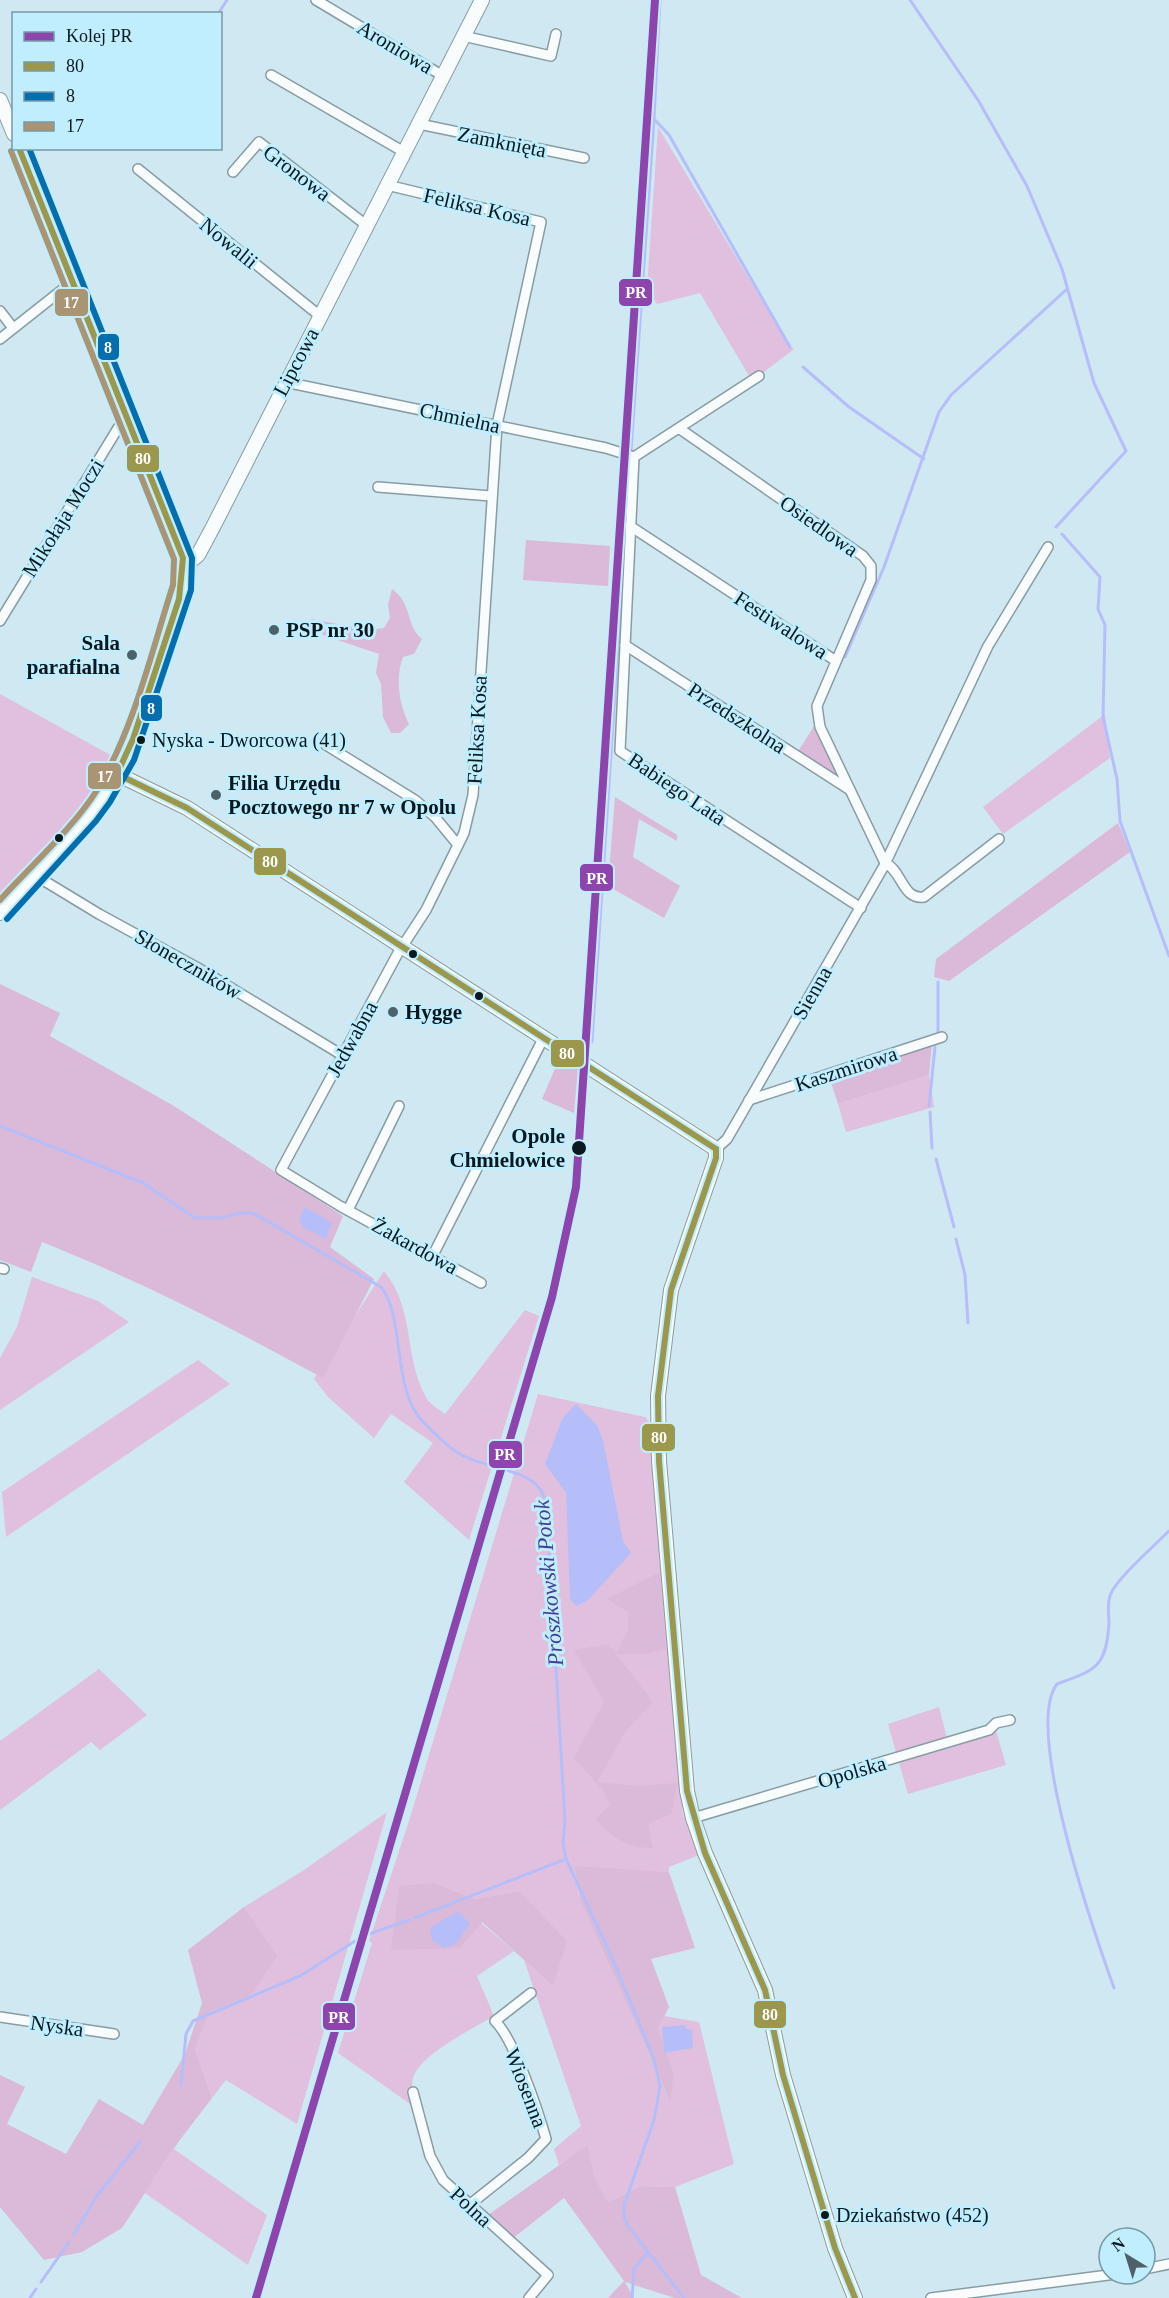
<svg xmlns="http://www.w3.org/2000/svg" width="1169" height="2298" viewBox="0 0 1169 2298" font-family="Georgia,serif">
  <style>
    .green { fill: #e0c0de }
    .forest { fill: #dbb9d8 }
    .water { fill: #b6befa }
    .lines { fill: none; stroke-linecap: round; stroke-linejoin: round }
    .stream { stroke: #b6befa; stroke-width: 3 }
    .street-casing { stroke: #899ca2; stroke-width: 12 }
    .secondary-casing { stroke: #899ca2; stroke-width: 16 }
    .street { stroke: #f8fcfd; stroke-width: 9 }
    .secondary { stroke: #f8fcfd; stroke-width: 14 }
    .bus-1-casing { stroke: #c1eeff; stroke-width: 10 }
    .bus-2-casing { stroke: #c1eeff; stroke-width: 10 }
    .bus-3-casing { stroke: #c1eeff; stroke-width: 10 }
    .bus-1 { stroke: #9b974d; stroke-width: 6 }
    .bus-2 { stroke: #056eaf; stroke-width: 6 }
    .bus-3 { stroke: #a99473; stroke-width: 6 }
    .rail-1-casing { stroke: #c1eeff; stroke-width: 12 }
    .rail-1 { stroke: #8e44ad; stroke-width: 8 }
    .poi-dot { fill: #4e6168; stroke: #c1eeff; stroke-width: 2 }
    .bus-dot { fill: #09191f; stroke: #c1eeff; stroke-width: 2 }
    .labels { text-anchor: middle; stroke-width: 6; stroke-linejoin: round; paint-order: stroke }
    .bus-label { font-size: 20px; fill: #09191f; stroke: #c1eeff; text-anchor: start }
    .street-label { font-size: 21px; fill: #09191f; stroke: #c1eeff }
    .poi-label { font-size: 21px; font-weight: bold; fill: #09191f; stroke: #c1eeff; text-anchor: start }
    .stop-label { font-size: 21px; font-weight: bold; fill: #09191f; stroke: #c1eeff; text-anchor: end }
    .water-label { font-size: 22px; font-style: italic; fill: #453b98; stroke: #c1eeff }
    .line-badge { stroke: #c1eeff; stroke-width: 2 }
    .badge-label { font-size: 16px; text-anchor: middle; font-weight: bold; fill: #fff }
  </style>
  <rect width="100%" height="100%" fill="#cfe8f1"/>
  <g class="green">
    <polygon points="658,127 790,347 794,349 752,381 700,293 657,304 647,288"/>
    <polygon points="0,694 123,762 117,774 0,913"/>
    <polygon points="1105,714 1110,758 1003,834 983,807"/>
    <polygon points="929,1075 934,1107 846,1132 838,1104"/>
    <path d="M384 1271C416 1310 403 1358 427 1399 431 1405 440 1410 445 1414L525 1310 539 1316 469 1540 404 1482 433 1443 391 1414 374 1438 328 1397 314 1379Z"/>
    <polygon points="32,1277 98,1301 129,1322 0,1410 0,1358 17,1327"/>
    <polygon points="198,1360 230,1384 6,1537 2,1492"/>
    <path d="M538 1394 645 1417 653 1427 680 1705 675 1741 683 1814 699 1855 669 1867V1872L653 1871 578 1890 580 1900 669 2099 674 2074 658 2028 664 2016 699 2022 734 2164 675 2187 639 2186 608 2202 594 2175 588 2146 559 2165 554 2149 581 2126 524 1960 553 1986 519 1891 475 1899 434 1883 514 1951 477 1976 494 2016C474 2028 419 2055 413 2078 411 2086 413 2098 413 2106L338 2053 372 1943 369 1941 409 1821Z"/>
    <polygon points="99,1669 147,1715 100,1750 91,1742 0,1810 0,1741"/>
    <polygon points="939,1707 947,1738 994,1724 1006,1765 908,1794 888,1724"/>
    <polygon points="387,1812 297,2124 226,2080 212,2098 195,2049 210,2010 251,1995 278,1956 244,1907 301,1872"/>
    <polygon points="174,2149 267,2215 248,2265 145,2193"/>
  </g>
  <g class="forest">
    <polygon points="526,540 610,546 608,586 523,580"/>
    <path d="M392 589C413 604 405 625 422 639L414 654 403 657C395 678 399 704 409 724L400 733H391L383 717 381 684 376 673 379 654 323 635 311 619 369 630 384 628 390 618 388 605Z"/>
    <polygon points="816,723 838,774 836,776 797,753"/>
    <polygon points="615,797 677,835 677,841 639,819 633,857 680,886 664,918 608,886"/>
    <polygon points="1118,823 1130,852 949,981 934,977 936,959"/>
    <path d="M0 984 60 1013 50 1036 174 1106 343 1216 330 1247 374 1279 323 1378C232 1328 140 1281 42 1242L31 1272 0 1260Z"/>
    <polygon points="932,1043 929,1075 838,1104 830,1079"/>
    <polygon points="560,1057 578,1068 574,1113 542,1099"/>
    <path d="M660 1572 666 1649 645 1654H616L653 1702 625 1732 597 1782 636 1786 677 1783 672 1813 648 1824 653 1848C629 1848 611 1838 596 1819L610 1805 603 1790 574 1758 604 1702 574 1650 608 1644 616 1653 628 1629V1612L607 1599Z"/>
    <polygon points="575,1866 669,1872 695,1948 651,1959 669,2007 658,2028 674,2074 670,2101 580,1900"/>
    <polygon points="434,1883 475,1899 519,1891 567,1941 553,1986 482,1922 460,1948 391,1950 399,1886"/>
    <polygon points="244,1907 278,1956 251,1995 210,2011 195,2049 212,2098 179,2141 122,2228 82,2252 44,2260 0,2207 0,2075 25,2087 7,2124 66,2154 99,2099 143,2125 185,2054 202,2003 188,1950"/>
    <polygon points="588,2145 594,2175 608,2202 640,2186 675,2187 701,2275 742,2298 675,2298 625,2282 634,2298 608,2298 624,2281 564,2198 512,2239 485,2217"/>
  </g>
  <g class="water">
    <polygon points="305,1207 332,1223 326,1239 303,1227 299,1219"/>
    <polygon points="576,1404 597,1425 603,1440 623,1541 631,1553 588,1600 577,1606 570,1600 566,1493 545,1464 562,1419"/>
    <polygon points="458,1911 470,1924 456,1944 443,1948 432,1940 430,1928"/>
    <polygon points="684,2025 687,2029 692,2030 693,2048 664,2053 662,2027"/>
  </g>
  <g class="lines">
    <g class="stream">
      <polyline points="660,0 654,119 669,135 790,347"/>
      <polyline points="910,0 978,100 1027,186 1062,269 1094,383 1126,451 1056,527"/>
      <polyline points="218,14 227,0"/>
      <polyline points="803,367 849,407 924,459"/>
      <polyline points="631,451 654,120"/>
      <polyline points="1062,534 1100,577 1098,609 1105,625 1103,717 1117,779 1120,821 1169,956"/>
      <polyline points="845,657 884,567 939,412 951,395 1067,289"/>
      <polyline points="938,1035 938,982"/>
      <polyline points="592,1042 627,511"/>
      <polyline points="929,1106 935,1047"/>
      <polyline points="930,1112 932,1148"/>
      <path d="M0 1126 143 1183 195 1218H221L240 1213H253L381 1287C404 1314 393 1385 419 1417 427 1427 449 1448 460 1454 480 1467 526 1469 539 1488 549 1500 547 1517 548 1532L565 1820 563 1843 566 1859 613 1960 653 2056 660 2086 654 2120 624 2205V2216L628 2226 684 2298"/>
      <polyline points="936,1159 954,1227"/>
      <polyline points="956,1239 965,1275 968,1323"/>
      <polyline points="414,1918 566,1859"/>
      <polyline points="369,1934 409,1920"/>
      <path d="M1114 1988C1095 1935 1023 1728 1057 1684 1095 1670 1106 1668 1109 1624 1109 1616 1107 1605 1110 1596 1114 1581 1156 1544 1169 1531"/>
      <polyline points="181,2085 186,2034 193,2021 300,1976 355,1941"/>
      <polyline points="74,2234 97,2196 140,2142"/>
      <polyline points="41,2282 69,2242"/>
      <polyline points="30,2298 36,2289"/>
      <polyline points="632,2298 634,2269 648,2252"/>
    </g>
    <g class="street-casing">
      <g id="street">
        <polyline points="316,0 443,76"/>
        <polyline points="463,36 551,56 556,34"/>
        <polyline points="271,75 404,152"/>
        <polyline points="419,124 584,158"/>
        <polyline points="138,169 320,316"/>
        <polyline points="233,172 259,142 366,225"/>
        <polyline points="387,185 541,222 497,425 473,795 464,833 426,910 398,953 281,1170 340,1206 481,1283"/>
        <polyline points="0,311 13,328"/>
        <polyline points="0,339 72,282"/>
        <polyline points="285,382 606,448 634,457"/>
        <path d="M680 429 863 556 871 566V580L817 706 820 727 885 863C902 870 902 900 924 897L999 839"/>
        <polyline points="634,457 620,751 861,908"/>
        <polyline points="634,457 759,376"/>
        <polyline points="378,487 491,496"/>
        <polyline points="630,526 836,661"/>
        <polyline points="0,621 126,415"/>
        <polyline points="625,645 850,790"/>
        <polyline points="326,745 415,800 435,817 458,845"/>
        <polyline points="33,874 99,914 198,968 342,1055"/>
        <polyline points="749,1100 942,1037"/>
        <polyline points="716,1149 727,1139 884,866 988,646 1048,547"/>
        <polyline points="348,1210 399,1106"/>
        <polyline points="433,1255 544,1037"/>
        <polyline points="0,1268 4,1269"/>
        <polyline points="693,1818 989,1730 996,1723 1010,1720"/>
        <polyline points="0,2017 114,2034"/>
        <polyline points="413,2092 430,2156 443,2180 548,2275 529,2298"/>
        <path d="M468 2206 528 2158 546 2139C538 2111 514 2039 495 2021L531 1993"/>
        <polyline points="1145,2269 1169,2264"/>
        <polyline points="931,2298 1116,2274"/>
      </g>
    </g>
    <g class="secondary-casing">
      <g id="secondary">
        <polyline points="0,100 14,134"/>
        <polyline points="183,567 198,555 212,529 482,0"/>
        <polyline points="117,774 187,808 716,1149 716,1158 671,1290 658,1396 659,1461 687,1791 693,1818 705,1853 765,1990 783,2075 835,2248 855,2298"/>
        <polyline points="0,913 89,815 103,797 126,756 182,587 183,558 175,535 19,148"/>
      </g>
    </g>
    <use href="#street" class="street"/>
    <use href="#secondary" class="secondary"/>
    <g class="bus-1-casing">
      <g id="bus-1">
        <polyline points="19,148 183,558 179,599 133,739 117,774"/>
        <polyline points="117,774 187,808 716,1149"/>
        <polyline points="716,1149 716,1158 671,1290 658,1396 659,1461 687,1791 705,1853 765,1990 783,2075 835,2248 855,2298"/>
      </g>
    </g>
    <g class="bus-2-casing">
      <polyline id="bus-2" points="7,919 96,821 110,802 134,760 191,590 192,558 29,148"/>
    </g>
    <g class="bus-3-casing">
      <path id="bus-3" d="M0 900C29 868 75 826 97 790 134 729 151 653 173 585L174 559 11 151"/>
    </g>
    <use href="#bus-1" class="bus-1"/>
    <use href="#bus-2" class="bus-2"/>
    <use href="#bus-3" class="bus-3"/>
    <g class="rail-1-casing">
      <polyline id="rail-1" points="256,2298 552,1297 576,1187 655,0"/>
    </g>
    <use href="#rail-1" class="rail-1"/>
  </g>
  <g class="poi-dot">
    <circle cx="274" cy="630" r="6"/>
    <circle cx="132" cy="655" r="6"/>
    <circle cx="216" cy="795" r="6"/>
    <circle cx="393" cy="1012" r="6"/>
  </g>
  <g class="bus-dot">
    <circle cx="141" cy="740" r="5"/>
    <circle cx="59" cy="838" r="5"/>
    <circle cx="413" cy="954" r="5"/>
    <circle cx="479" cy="996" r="5"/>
    <circle cx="579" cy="1148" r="8"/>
    <circle cx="825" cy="2215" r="5"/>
  </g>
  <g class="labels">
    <g class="bus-label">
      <text x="152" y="747">Nyska - Dworcowa (41)</text>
      <text x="836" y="2222">Dziekaństwo (452)</text>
    </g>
    <g class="street-label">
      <text transform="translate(395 47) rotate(31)" y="7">Aroniowa</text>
      <text transform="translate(502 142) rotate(11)" y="7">Zamknięta</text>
      <text transform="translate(297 173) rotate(37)" y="7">Gronowa</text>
      <text transform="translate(477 207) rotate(13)" y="7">Feliksa Kosa</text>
      <text transform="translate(229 243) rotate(39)" y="7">Nowalii</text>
      <text transform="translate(296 362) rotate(-62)" y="7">Lipcowa</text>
      <text transform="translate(460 418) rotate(12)" y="7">Chmielna</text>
      <text transform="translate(63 518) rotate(-58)" y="7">Mikołaja Moczi</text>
      <text transform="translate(819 526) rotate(35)" y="7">Osiedlowa</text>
      <text transform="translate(781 625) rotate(33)" y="7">Festiwalowa</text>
      <text transform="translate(737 718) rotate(33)" y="7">Przedszkolna</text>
      <text transform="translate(477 730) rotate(-87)" y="7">Feliksa Kosa</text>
      <text transform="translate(677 789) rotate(34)" y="7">Babiego Lata</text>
      <text transform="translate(188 964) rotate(30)" y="7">Słoneczników</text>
      <text transform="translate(812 993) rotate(-60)" y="7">Sienna</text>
      <text transform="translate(352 1039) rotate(-61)" y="7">Jedwabna</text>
      <text transform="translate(846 1069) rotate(-18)" y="7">Kaszmirowa</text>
      <text transform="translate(415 1246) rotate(29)" y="7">Żakardowa</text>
      <text transform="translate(852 1772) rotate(-16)" y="7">Opolska</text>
      <text transform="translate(57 2026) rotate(8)" y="7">Nyska</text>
      <text transform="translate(526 2088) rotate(69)" y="7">Wiosenna</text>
      <text transform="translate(471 2207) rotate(43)" y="7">Polna</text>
    </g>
    <g class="poi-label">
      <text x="286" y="637">PSP nr 30</text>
      <text x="120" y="650" text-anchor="end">Sala<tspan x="120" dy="24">parafialna</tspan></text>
      <text x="228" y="790">Filia Urzędu<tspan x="228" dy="24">Pocztowego nr 7 w Opolu</tspan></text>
      <text x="405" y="1019">Hygge</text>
    </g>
    <g class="stop-label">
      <text x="565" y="1143">Opole<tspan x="565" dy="24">Chmielowice</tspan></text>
    </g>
    <g class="water-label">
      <text transform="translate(548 1583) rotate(-95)" y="8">Prószkowski Potok</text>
    </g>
  </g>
  <g class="line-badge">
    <rect x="618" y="278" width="35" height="29" rx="6" fill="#8e44ad"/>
    <rect x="54" y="288" width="35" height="29" rx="6" fill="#a99473"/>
    <rect x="97" y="333" width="23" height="28" rx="6" fill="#056eaf"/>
    <rect x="126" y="444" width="34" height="29" rx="6" fill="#9b974d"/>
    <rect x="140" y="694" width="23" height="28" rx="6" fill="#056eaf"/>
    <rect x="87" y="762" width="35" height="28" rx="6" fill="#a99473"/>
    <rect x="253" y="847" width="34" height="29" rx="6" fill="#9b974d"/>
    <rect x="579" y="863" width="35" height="29" rx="6" fill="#8e44ad"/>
    <rect x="550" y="1039" width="35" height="29" rx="6" fill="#9b974d"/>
    <rect x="641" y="1423" width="35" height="29" rx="6" fill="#9b974d"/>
    <rect x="488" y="1440" width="35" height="29" rx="6" fill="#8e44ad"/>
    <rect x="753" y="2000" width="34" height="29" rx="6" fill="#9b974d"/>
    <rect x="322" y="2002" width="34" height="29" rx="6" fill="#8e44ad"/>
  </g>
  <g class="badge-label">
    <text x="636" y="298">PR</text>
    <text x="71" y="308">17</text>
    <text x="108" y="353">8</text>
    <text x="143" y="464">80</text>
    <text x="151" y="714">8</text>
    <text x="105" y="782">17</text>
    <text x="270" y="867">80</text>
    <text x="597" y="884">PR</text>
    <text x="567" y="1059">80</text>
    <text x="659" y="1443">80</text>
    <text x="505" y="1460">PR</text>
    <text x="770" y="2020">80</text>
    <text x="339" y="2023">PR</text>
  </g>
  <rect x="12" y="12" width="210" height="138" fill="#c1eeff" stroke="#7799a5" stroke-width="1.5"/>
  <rect x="24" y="32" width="30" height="9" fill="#8e44ad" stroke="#7799a5" stroke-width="1.5"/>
  <text x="66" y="42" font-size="18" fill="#09191f">Kolej PR</text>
  <rect x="24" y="62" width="30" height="9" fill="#9b974d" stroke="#7799a5" stroke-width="1.5"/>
  <text x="66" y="72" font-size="18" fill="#09191f">80</text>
  <rect x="24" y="92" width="30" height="9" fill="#056eaf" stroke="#7799a5" stroke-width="1.5"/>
  <text x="66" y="102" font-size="18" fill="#09191f">8</text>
  <rect x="24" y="122" width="30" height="9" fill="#a99473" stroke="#7799a5" stroke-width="1.5"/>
  <text x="66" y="132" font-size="18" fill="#09191f">17</text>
  <g transform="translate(1127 2256) rotate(322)"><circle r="28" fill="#c1eeff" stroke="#7799a5" stroke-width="1.5"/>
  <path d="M0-4.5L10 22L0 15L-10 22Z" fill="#4e6168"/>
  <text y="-9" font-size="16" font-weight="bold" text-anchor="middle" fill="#09191f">N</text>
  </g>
</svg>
